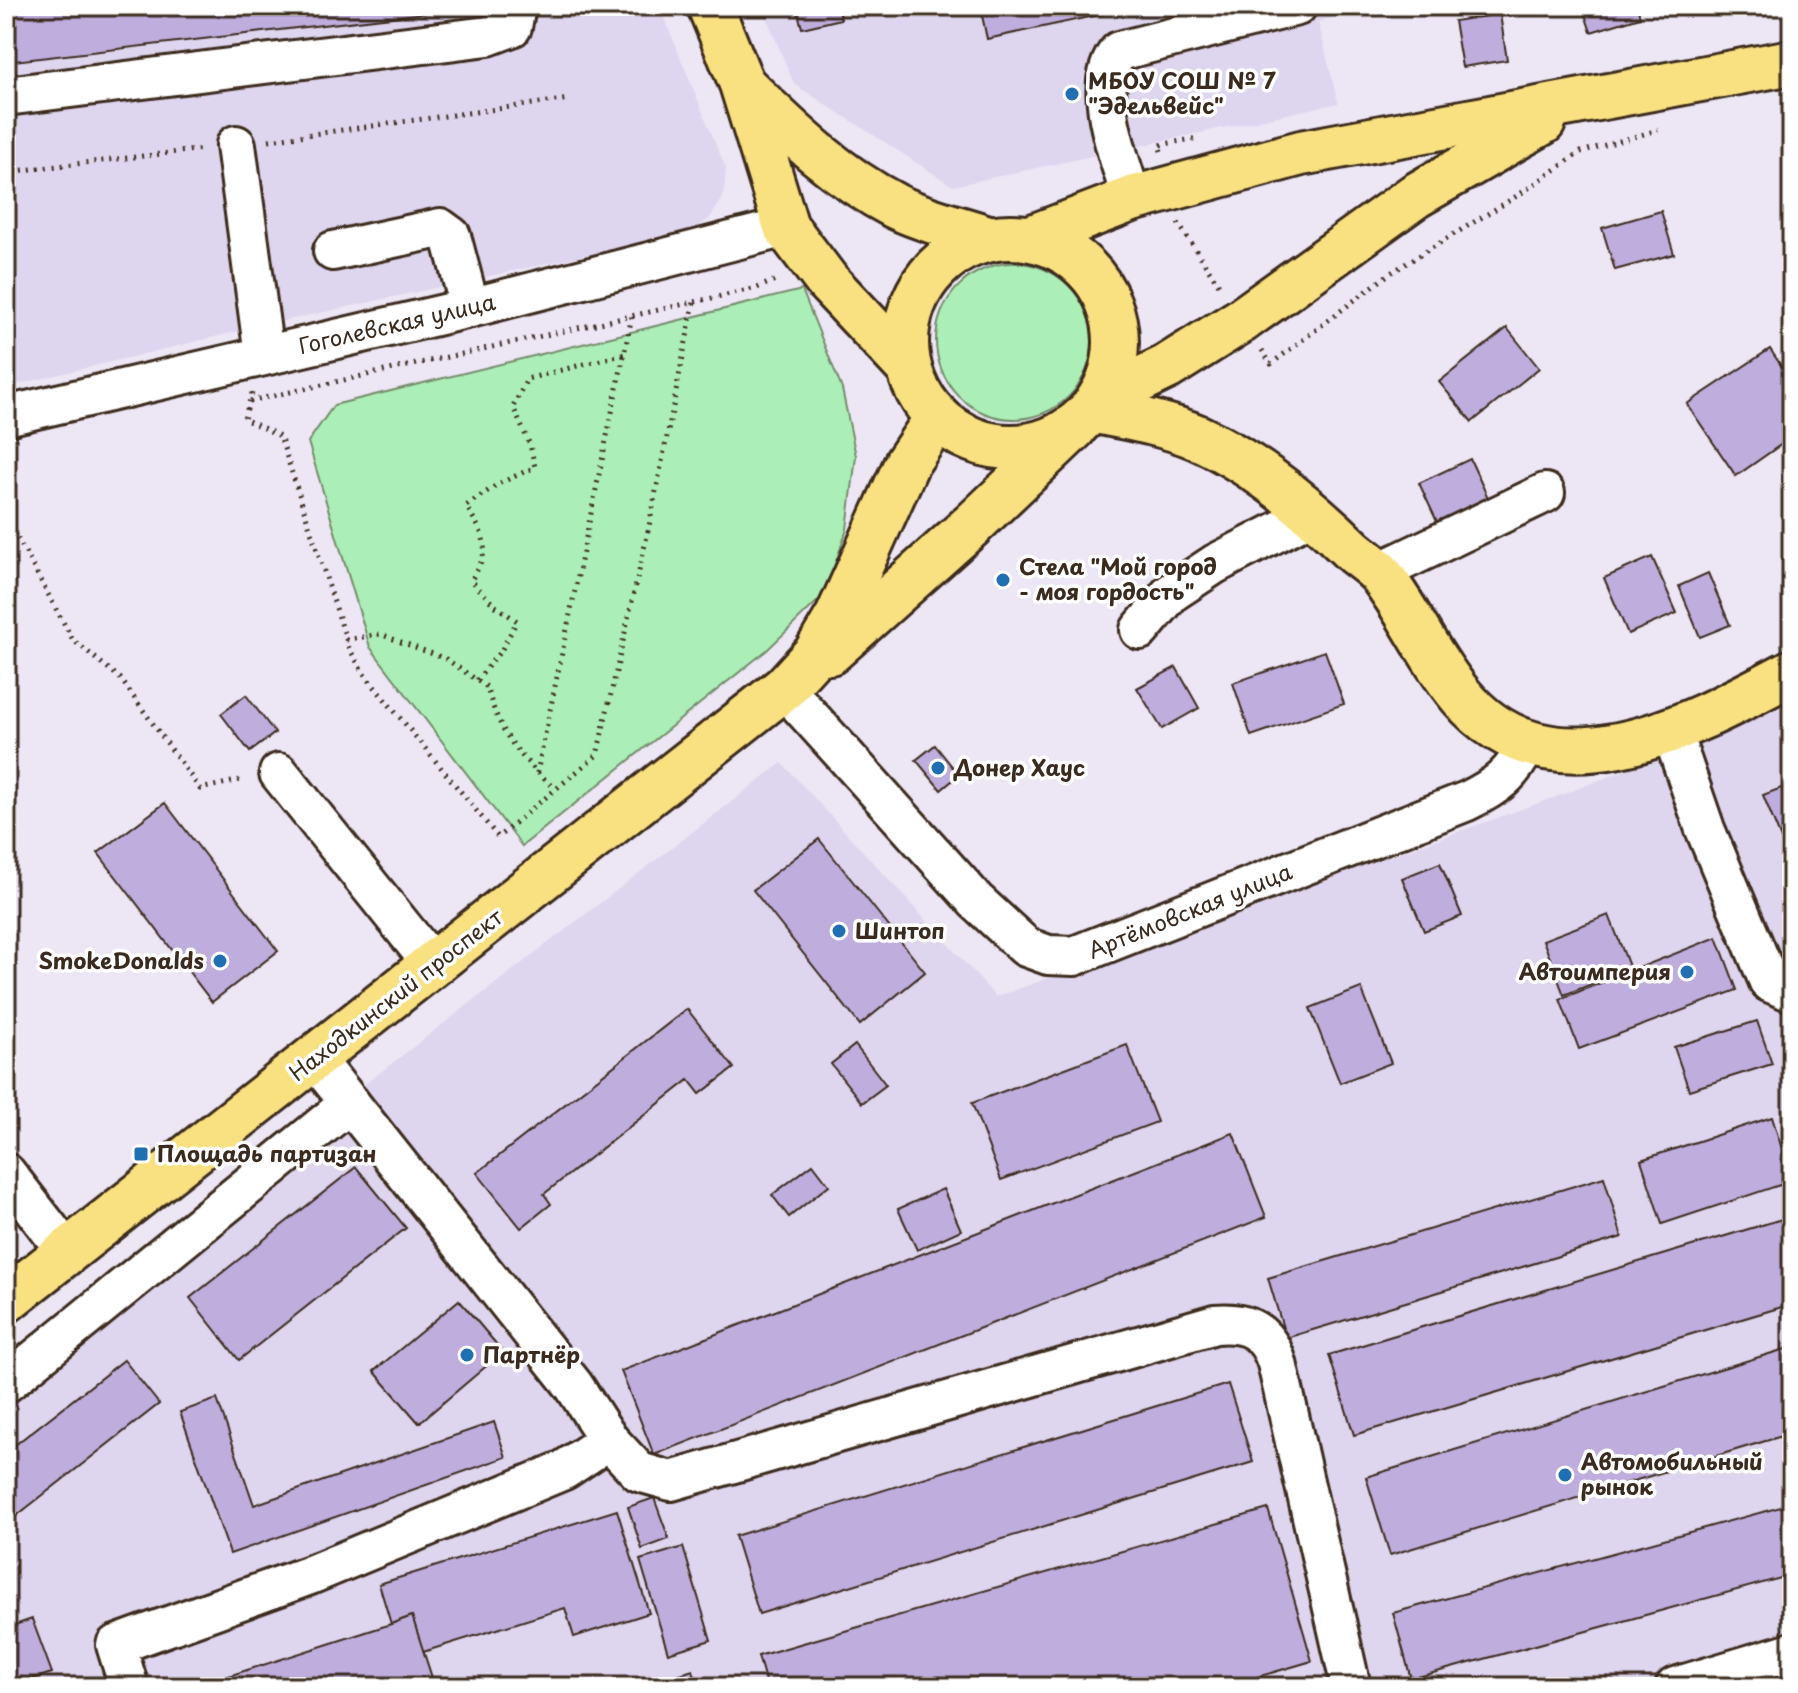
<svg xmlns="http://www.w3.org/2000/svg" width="1798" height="1693" viewBox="0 0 1798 1693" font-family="'Playpen Sans',sans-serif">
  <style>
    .built { fill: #ded5ee }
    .green { fill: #aceeb8; stroke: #748c6b; stroke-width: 2 }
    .building { fill: #bfaddd; stroke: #3b2a1e; stroke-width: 2 }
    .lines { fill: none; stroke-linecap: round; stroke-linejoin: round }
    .minor-casing { stroke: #3b2a1e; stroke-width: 44 }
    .major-casing { stroke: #3b2a1e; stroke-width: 50 }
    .highway-casing { stroke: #3b2a1e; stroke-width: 50 }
    .path { stroke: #3b2a1e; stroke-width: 5; stroke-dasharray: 2 6; stroke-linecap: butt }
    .minor { stroke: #fff; stroke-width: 38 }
    .major { stroke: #f9e181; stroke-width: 44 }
    .highway { stroke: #f9e181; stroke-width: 44 }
    .poi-dot { fill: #1f6fb2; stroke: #fff; stroke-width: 3 }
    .labels { text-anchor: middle; stroke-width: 7; stroke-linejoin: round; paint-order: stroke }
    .poi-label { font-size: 22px; font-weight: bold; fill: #3b2a1e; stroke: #fff; text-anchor: start }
    .street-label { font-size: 22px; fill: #3b2a1e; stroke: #fff }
  </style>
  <rect width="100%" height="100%" fill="#ece6f5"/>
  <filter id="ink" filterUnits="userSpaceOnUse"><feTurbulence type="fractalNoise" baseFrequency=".0125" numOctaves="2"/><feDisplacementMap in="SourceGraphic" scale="16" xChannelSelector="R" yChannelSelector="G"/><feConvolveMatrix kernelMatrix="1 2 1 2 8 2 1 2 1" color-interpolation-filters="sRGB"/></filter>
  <g filter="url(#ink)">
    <g class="built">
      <polygon points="6,6 659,6 726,169 723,198 709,219 691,232 260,326 6,387"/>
      <polygon points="762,6 1365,6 1318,22 1338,103 953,186 794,84"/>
      <polygon points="1792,704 1792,1687 6,1687 6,1361 782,763 996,997 1567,793"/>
    </g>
    <g class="green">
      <circle cx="1014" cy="341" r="78"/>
      <polygon points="802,290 842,389 856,456 847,529 825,594 767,650 522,846 370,647 308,442 334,405"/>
    </g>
    <g class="building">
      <polygon points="6,6 477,6 477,7 6,62"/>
      <polygon points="796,6 838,6 841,19 802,28"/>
      <polygon points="980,6 1140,6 987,39"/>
      <polygon points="1582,6 1637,6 1640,17 1591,32"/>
      <polygon points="1500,14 1507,60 1462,67 1454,21"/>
      <polygon points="1661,211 1674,254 1615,270 1602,228"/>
      <polygon points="1507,328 1539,368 1472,422 1439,382"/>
      <polygon points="1770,349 1792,382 1792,437 1736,476 1687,404"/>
      <polygon points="1470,459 1490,502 1439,526 1419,483"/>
      <polygon points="1652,557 1677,613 1628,634 1604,578"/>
      <polygon points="1708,573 1730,625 1700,637 1679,586"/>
      <polygon points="1325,651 1344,704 1251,736 1233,683"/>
      <polygon points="1176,667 1199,708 1162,729 1137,688"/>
      <polygon points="246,695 275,733 250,752 221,714"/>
      <polygon points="935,745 959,775 941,790 916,760"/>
      <polygon points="1792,784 1792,846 1785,849 1763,795"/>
      <polygon points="165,803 278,951 212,1002 98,853"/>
      <polygon points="819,839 925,972 860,1025 753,890"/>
      <polygon points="1440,863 1462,916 1424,931 1402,878"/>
      <polygon points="1609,915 1630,969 1564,995 1543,940"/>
      <polygon points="1717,937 1737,990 1579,1049 1560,999"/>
      <polygon points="1361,988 1391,1063 1340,1083 1310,1008"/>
      <polygon points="687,1009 734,1068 700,1094 689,1080 544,1194 551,1204 521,1228 477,1173"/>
      <polygon points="1757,1021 1772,1064 1689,1090 1674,1047"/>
      <polygon points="855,1045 886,1085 862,1103 831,1064"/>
      <polygon points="1127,1045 1157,1122 1001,1180 972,1103"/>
      <polygon points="1772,1117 1792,1181 1662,1224 1641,1160"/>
      <polygon points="1233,1133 1266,1217 654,1455 621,1371"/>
      <polygon points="813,1164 829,1185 789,1217 772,1195"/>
      <polygon points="356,1167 406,1228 239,1360 190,1298"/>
      <polygon points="1604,1177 1622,1237 1286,1338 1268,1278"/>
      <polygon points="943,1189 961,1230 917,1250 898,1209"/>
      <polygon points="1792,1216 1792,1304 1354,1435 1329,1355"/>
      <polygon points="459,1300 503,1352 419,1423 374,1371"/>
      <polygon points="1792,1347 1792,1433 1390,1555 1366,1477"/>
      <polygon points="124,1360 159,1404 6,1524 6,1452"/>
      <polygon points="1228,1384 1253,1462 759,1614 735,1536"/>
      <polygon points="217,1399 254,1505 494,1422 506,1457 230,1554 180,1412"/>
      <polygon points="654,1498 669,1539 642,1549 628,1507"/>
      <polygon points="1792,1504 1792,1575 1411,1679 1393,1613"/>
      <polygon points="1268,1509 1312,1661 1223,1687 767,1687 758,1656"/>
      <polygon points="617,1510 649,1613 574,1637 565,1608 423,1652 412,1616 391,1624 379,1584"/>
      <polygon points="683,1547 711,1640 668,1653 640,1560"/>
      <polygon points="412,1616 435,1687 194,1687 391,1624"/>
      <polygon points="32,1619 52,1673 6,1687 6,1628"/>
      <polygon points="693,1670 698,1687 638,1687"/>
    </g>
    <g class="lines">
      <g class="minor-casing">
        <g id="minor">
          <polyline points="6,96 488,36 512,27 516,6"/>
          <polyline points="236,145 264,355"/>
          <path d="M1132 199C1120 160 1089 85 1119 51L1297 6"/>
          <polyline points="333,251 440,228 451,236 470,308"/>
          <polyline points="6,416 470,308 786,227"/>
          <polyline points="1379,572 1545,493"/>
          <polyline points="1140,630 1171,593 1215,564 1314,513"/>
          <path d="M784 688 976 901 1026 947 1048 955 1074 956 1467 801C1496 787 1513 775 1527 744"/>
          <polyline points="1671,730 1705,829 1769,982 1792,992"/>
          <polyline points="279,773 434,966"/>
          <polyline points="6,1173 67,1252"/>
          <polyline points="6,1383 350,1103"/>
          <path d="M609 1440 639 1472 671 1481 1215 1324C1247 1321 1267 1331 1277 1363L1351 1687"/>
          <polyline points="129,1687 116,1645 310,1575 499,1497 564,1470 609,1440 574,1386 315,1059"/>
          <polyline points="1675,1687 1792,1652"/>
        </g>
      </g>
      <g class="major-casing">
        <g id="major">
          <polyline points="1030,238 1132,199 1301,153 1792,62"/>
          <polyline points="1101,399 1167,367 1242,320 1415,196 1543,122"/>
          <path d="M1091 410C1126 417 1164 423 1197 437 1255 463 1308 507 1353 551 1362 559 1373 565 1381 575 1410 613 1430 659 1461 696 1551 804 1694 724 1792 672"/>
          <polyline points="830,652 972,525 1074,428"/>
          <polyline points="6,1300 784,688 816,653 838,616 907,463 938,417"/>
        </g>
      </g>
      <g class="highway-casing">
        <g id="highway">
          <polyline points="710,6 742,84 786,227 827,281 906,365"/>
          <path d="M746 88C792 133 837 176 895 206 923 220 958 228 988 238"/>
          <circle cx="1011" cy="342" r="105"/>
        </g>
      </g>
      <g class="path">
        <polyline points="269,140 570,99"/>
        <polyline points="1161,151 1159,145 1198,138"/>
        <polyline points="6,172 204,149"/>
        <polyline points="1178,223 1221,288"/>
        <polyline points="1262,350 1271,364 1389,274 1520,194 1581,152 1658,130"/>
        <polyline points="252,393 244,419 280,436 349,648 364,674 498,837 597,755 647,536 694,302"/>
        <polyline points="250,401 757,288 778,279"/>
        <polyline points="6,517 73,640 120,678 200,789 245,779"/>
        <path d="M346 640 380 634 446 659 487 687C499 734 520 757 555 789"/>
        <path d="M477 680 502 649 517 621 494 605 471 580C493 548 485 537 466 506L498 484 535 467 530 445 513 407 527 379 624 354"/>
        <polyline points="537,773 632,316"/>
      </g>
      <use href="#minor" class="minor"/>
      <use href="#major" class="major"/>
      <use href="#highway" class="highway"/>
    </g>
  </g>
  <g class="poi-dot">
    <circle cx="1072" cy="94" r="8"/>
    <circle cx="1003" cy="580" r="8"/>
    <circle cx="938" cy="768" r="8"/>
    <circle cx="839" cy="931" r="8"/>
    <circle cx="220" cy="961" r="8"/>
    <circle cx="1687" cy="972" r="8"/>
    <rect x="133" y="1146" width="16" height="16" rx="4"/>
    <circle cx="467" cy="1355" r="8"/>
    <circle cx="1565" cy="1475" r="8"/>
  </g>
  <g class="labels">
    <g class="poi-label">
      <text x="1088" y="89">МБОУ СОШ № 7<tspan x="1088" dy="25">"Эдельвейс"</tspan></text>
      <text x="1019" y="575">Стела "Мой город<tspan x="1019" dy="25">- моя гордость"</tspan></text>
      <text x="954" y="776">Донер Хаус</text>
      <text x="855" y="939">Шинтоп</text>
      <text x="204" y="969" text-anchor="end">SmokeDonalds</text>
      <text x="1671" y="980" text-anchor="end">Автоимперия</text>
      <text x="157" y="1162">Площадь партизан</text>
      <text x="483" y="1363">Партнёр</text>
      <text x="1581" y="1470">Автомобильный<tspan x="1581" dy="25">рынок</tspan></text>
    </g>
    <g class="street-label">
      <text transform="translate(397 324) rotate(-13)" y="8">Гоголевская улица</text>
      <text transform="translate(1190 911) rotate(-22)" y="8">Артёмовская улица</text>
      <text transform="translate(396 995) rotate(-38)" y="8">Находкинский проспект</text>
    </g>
  </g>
  <rect width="1798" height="1693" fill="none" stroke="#fff" stroke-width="32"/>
  <rect x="16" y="16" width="1766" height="1661" fill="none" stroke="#3b2a1e" stroke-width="3" filter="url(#ink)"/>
</svg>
